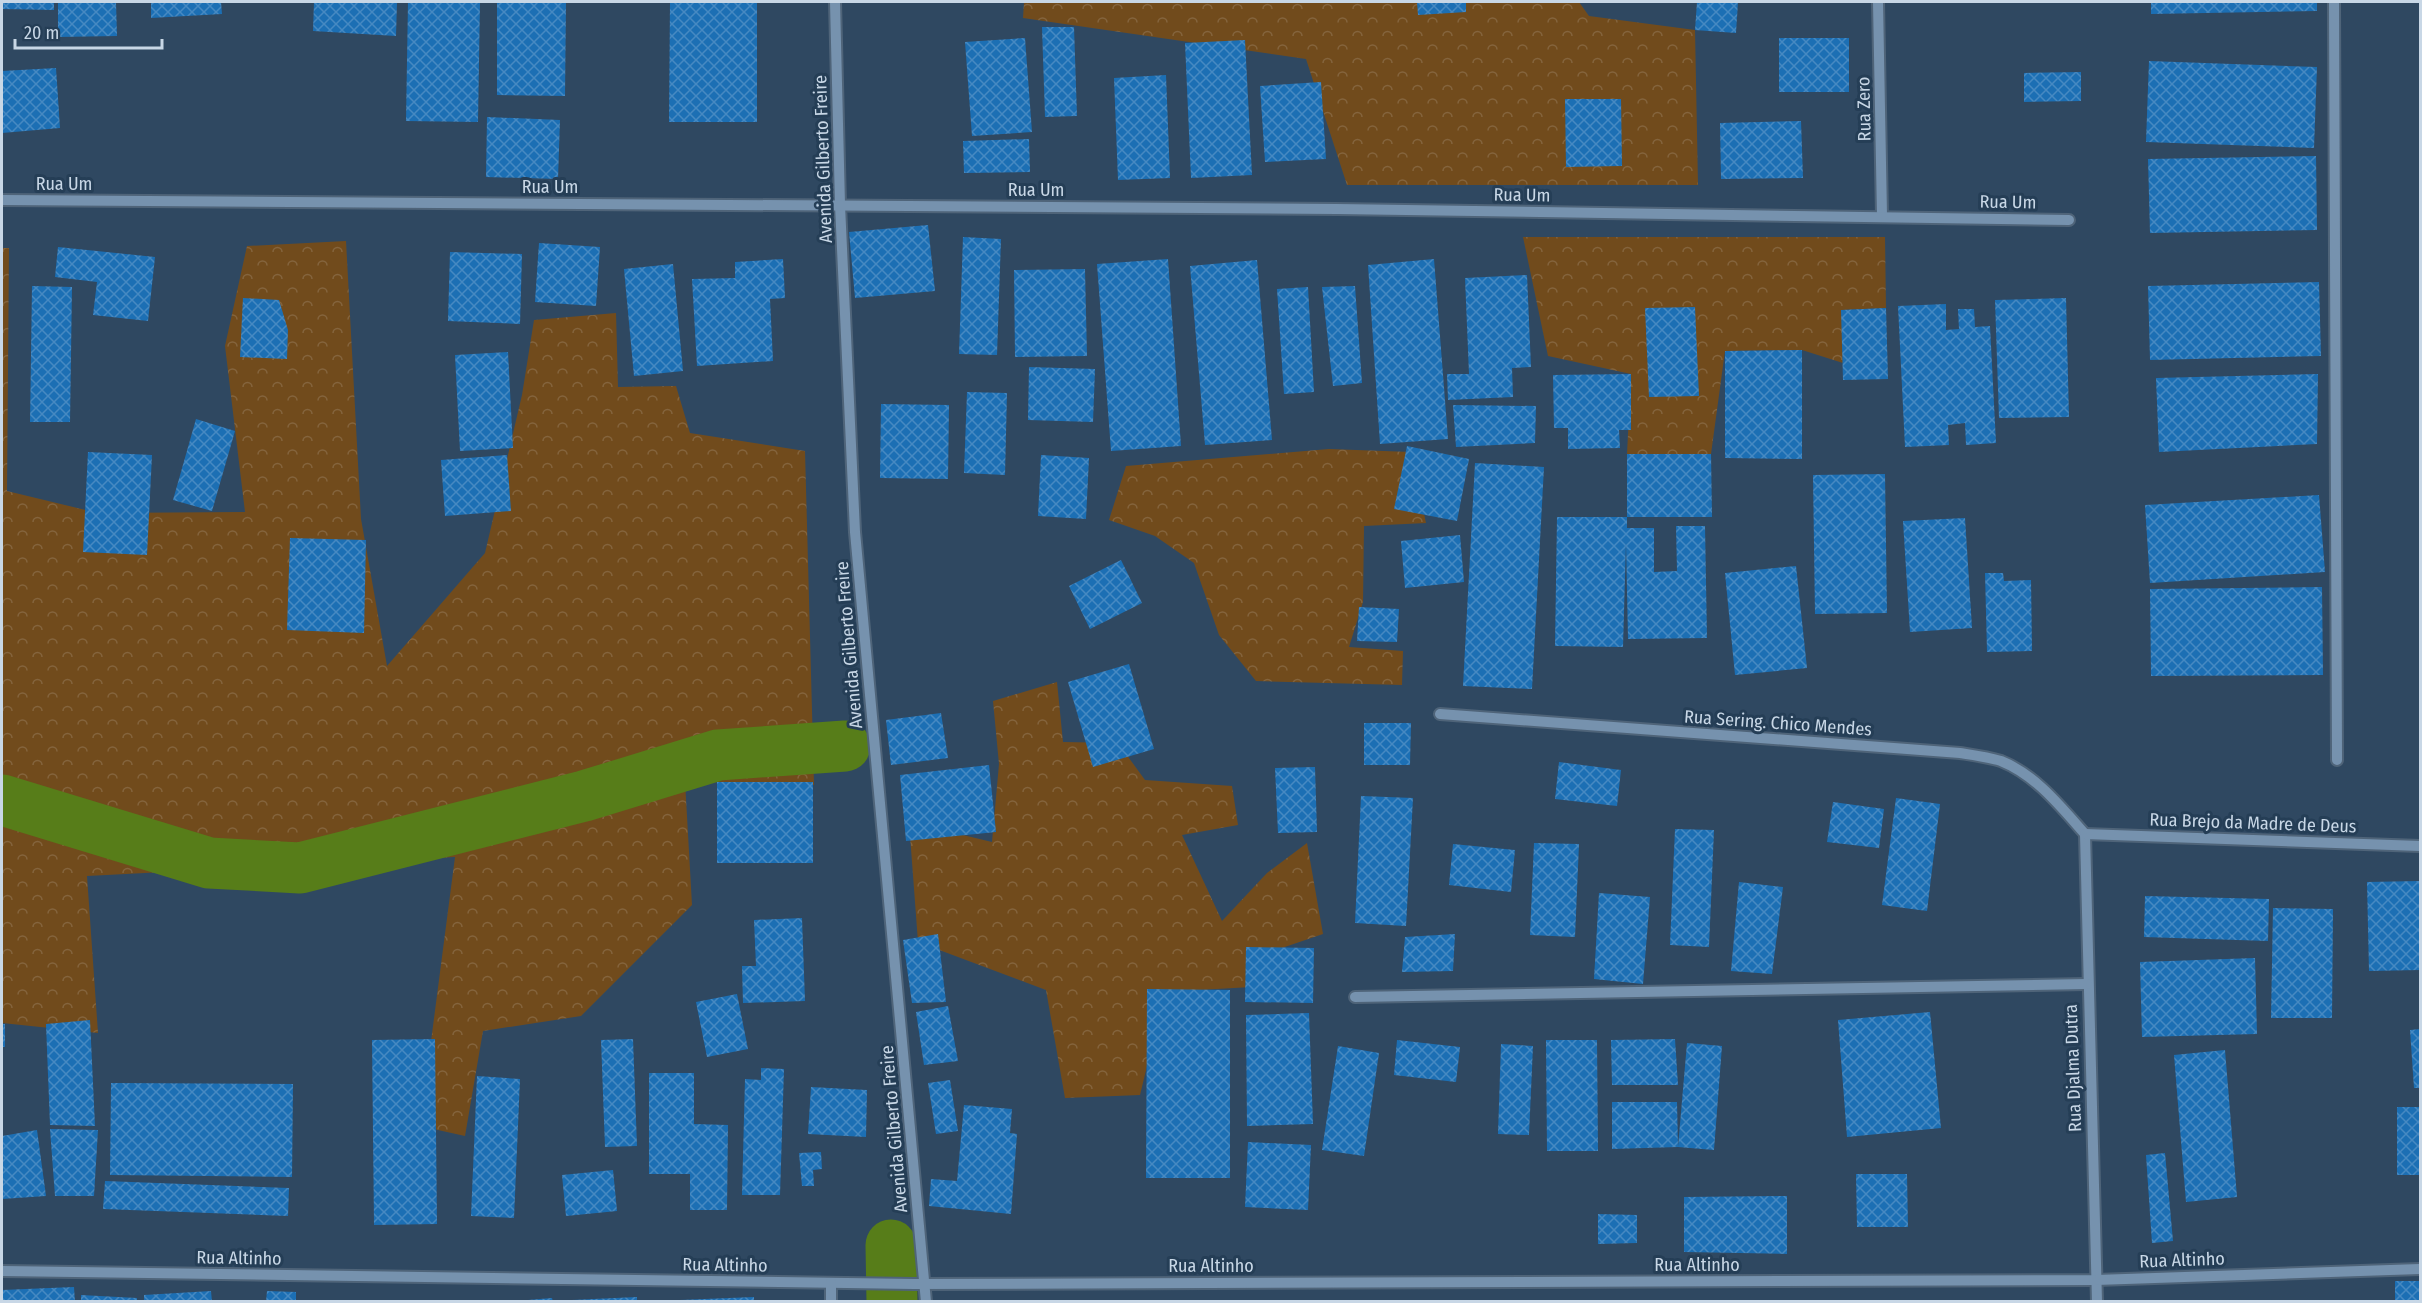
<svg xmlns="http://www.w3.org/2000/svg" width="2422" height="1303" viewBox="0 0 2422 1303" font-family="'Fira Sans Condensed',sans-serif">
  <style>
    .forest { fill: url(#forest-crowns) }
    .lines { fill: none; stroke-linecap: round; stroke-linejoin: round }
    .canal { stroke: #577d19; stroke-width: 51 }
    .building { fill: url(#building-cross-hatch) }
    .minor-casing { stroke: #4f6479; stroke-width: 14 }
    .minor { stroke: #7692ae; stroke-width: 10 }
    .labels { text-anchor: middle; stroke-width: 6; stroke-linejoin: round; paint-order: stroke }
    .street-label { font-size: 18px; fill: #c8d7e6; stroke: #253e56 }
  </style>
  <defs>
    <pattern id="forest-crowns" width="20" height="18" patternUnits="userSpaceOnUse" patternTransform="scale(1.5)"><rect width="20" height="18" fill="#714b1c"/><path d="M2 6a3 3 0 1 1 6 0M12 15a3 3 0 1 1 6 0" fill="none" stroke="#84643d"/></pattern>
    <pattern id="building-cross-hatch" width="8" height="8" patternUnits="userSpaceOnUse" patternTransform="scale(1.5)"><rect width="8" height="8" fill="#1c6fb4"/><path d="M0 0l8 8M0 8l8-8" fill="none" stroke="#4689c2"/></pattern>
  </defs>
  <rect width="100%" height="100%" fill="#2f4861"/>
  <g class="forest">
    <polygon points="1024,2 1579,2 1589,16 1695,30 1698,185 1347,185 1306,59 1023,18"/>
    <polygon points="1523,237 1885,237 1886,308 1842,310 1843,363 1802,350 1725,351 1711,454 1627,454 1631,374 1548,356"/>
    <polygon points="346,241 361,519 387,666 485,553 522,395 534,320 616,313 618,387 676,386 690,433 805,451 814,785 685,781 692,905 581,1016 483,1031 465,1136 420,1126 455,857 87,876 98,1033 2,1023 2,248 9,248 7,491 98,513 245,512 225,346 247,246"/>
    <polygon points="1329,449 1411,452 1426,523 1364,526 1363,602 1349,647 1403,651 1402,685 1256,681 1219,635 1194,563 1155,536 1109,520 1126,466"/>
    <polygon points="1057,682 1063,742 1118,743 1145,780 1232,786 1238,825 1182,835 1222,921 1267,873 1307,843 1323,934 1264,954 1251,987 1165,992 1140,1095 1065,1098 1046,990 918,942 909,822 992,842 999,764 993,701"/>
  </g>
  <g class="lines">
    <g class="canal">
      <polyline points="2,800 209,863 300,868 584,796 718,755 845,746"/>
      <polyline points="891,1245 892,1302"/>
    </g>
  </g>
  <g class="building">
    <polygon points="2,2 54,2 54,10 2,9"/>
    <polygon points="58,2 116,2 117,36 58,37"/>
    <polygon points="151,2 221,2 222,14 151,18"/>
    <polygon points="314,2 397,2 396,36 313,31"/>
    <polygon points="408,2 480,3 478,122 406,121"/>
    <polygon points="497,2 566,2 565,96 497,95"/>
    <polygon points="670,2 757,2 757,122 669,122"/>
    <polygon points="1417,2 1466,2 1466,12 1418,15"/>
    <polygon points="1697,2 1738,2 1736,33 1695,30"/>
    <polygon points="2151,2 2317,2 2317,11 2151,14"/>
    <polygon points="1042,27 1074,27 1077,116 1045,117"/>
    <polygon points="1025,38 1032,132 972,136 965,42"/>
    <rect x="1779" y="38" width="70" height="54"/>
    <polygon points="1245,40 1252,175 1191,178 1185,43"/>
    <polygon points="2149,61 2317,67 2314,148 2146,142"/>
    <polygon points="56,68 60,128 2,133 2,71"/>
    <polygon points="2081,72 2081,101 2024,102 2024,73"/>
    <polygon points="1166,75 1170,178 1118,180 1114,78"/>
    <polygon points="1321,82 1326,159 1265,162 1260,86"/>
    <polygon points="1565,99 1621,99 1622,166 1566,167"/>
    <polygon points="487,117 560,120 558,179 486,177"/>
    <polygon points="1801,121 1803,178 1721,179 1720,123"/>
    <polygon points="1029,139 1030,172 964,173 963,141"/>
    <polygon points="2316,156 2317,230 2150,233 2148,159"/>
    <polygon points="928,225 935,291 855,298 849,232"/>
    <polygon points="963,237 1001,239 997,355 959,354"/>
    <polygon points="539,243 600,247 596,306 535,302"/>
    <polygon points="58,247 155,257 148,321 93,315 97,282 55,277"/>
    <polygon points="450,252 522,254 520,324 448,321"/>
    <polygon points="783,259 785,298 770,299 773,361 697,366 692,279 735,278 735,262"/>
    <polygon points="1168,259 1181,446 1111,451 1097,264"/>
    <polygon points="1434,259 1448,439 1380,444 1368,265"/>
    <polygon points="1257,260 1272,440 1205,445 1190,266"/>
    <polygon points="673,264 683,371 634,376 624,269"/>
    <polygon points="1085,269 1087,356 1015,357 1014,270"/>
    <polygon points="1527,275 1531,367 1512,368 1513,397 1448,400 1447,374 1469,374 1465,278"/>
    <polygon points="2319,282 2321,356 2150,360 2148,286"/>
    <polygon points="32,286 72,287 70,422 30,422"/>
    <polygon points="1355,286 1362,383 1333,386 1322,287"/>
    <polygon points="1308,287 1314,392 1284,394 1277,289"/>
    <polygon points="243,298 279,300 288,330 287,359 240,357"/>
    <polygon points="2066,298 2069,417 1999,418 1995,300"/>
    <polygon points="1946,304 1946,330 1959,329 1958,309 1974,309 1975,327 1990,326 1996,443 1966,445 1965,423 1948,425 1949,445 1905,447 1898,306"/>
    <polygon points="1695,307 1699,396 1649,397 1645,308"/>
    <polygon points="1886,308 1888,379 1843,380 1841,310"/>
    <polygon points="1802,350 1802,459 1725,458 1725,351"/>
    <polygon points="508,352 513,448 460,451 455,355"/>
    <polygon points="1029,367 1095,369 1093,422 1028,420"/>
    <polygon points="1631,374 1631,430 1619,430 1620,448 1568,449 1568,428 1554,428 1553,375"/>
    <polygon points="2318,374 2317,444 2159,452 2156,378"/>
    <polygon points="967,392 1007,393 1005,475 964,473"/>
    <polygon points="881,404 949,405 948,479 880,478"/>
    <polygon points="1453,405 1536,406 1535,443 1456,447"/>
    <polygon points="196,419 235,431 212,511 173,500"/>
    <polygon points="1407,446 1469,459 1457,521 1394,509"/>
    <polygon points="88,452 152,455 147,555 83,552"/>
    <polygon points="1627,454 1711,454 1712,517 1627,517"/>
    <polygon points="507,455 511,511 445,516 441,460"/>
    <polygon points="1041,455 1089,458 1086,519 1038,516"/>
    <polygon points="1475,463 1544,467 1532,689 1463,686"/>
    <polygon points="1885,474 1887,613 1815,614 1813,475"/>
    <polygon points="2319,495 2325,572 2150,583 2145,505"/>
    <polygon points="1557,517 1627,517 1627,528 1654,528 1654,572 1677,571 1676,526 1705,526 1707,638 1628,639 1626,543 1623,647 1555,646"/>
    <polygon points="1965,518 1972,628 1910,632 1903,521"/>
    <polygon points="1460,535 1464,582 1405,588 1401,541"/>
    <polygon points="290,538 366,540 364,633 287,630"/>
    <polygon points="1121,560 1142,603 1090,629 1069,586"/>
    <polygon points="1796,566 1807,668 1735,675 1725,573"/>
    <polygon points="1985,573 2003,573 2004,581 2031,580 2032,651 1987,652"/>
    <polygon points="2322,587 2323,675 2151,676 2150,589"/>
    <polygon points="1359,607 1399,609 1397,642 1357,641"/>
    <polygon points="1129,664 1154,749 1093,767 1068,682"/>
    <polygon points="941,713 948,758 891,765 886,720"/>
    <polygon points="1364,723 1411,723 1410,765 1364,765"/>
    <polygon points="1559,762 1621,770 1617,806 1555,799"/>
    <polygon points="989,765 996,832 906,841 900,775"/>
    <polygon points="1315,767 1317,832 1278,833 1275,768"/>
    <rect x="717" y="782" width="96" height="81"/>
    <polygon points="1361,796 1413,798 1406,926 1355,923"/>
    <polygon points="1896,798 1940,804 1927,911 1882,905"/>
    <polygon points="1833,802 1884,809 1879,848 1827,842"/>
    <polygon points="1675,829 1714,830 1709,947 1670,945"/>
    <polygon points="1534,843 1579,844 1575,937 1530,935"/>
    <polygon points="1453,844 1515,850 1511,892 1449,885"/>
    <polygon points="2420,881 2420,970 2369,971 2367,882"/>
    <polygon points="1739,882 1783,887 1772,974 1731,971"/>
    <polygon points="1599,893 1650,897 1643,984 1594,979"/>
    <polygon points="2145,896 2269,899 2268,941 2144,937"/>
    <polygon points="2273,908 2333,909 2332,1018 2271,1018"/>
    <polygon points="802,918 805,1001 743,1003 742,966 756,966 754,920"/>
    <polygon points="938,934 946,1002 912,1003 903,940"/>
    <polygon points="1455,934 1453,971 1402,972 1405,937"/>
    <polygon points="1246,947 1314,948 1313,1003 1245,1002"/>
    <polygon points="2255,958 2257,1034 2142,1037 2140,962"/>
    <polygon points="1147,989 1230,990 1230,1178 1146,1178"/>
    <polygon points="737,994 748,1049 707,1057 696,1002"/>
    <polygon points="948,1006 958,1061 924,1065 916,1012"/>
    <polygon points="1930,1012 1941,1128 1847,1137 1838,1020"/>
    <polygon points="1309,1013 1313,1124 1247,1126 1246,1015"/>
    <polygon points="90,1020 95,1126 50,1125 46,1024"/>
    <rect x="2" y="1024" width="3" height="23"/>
    <polygon points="2420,1029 2420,1088 2414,1088 2410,1030"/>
    <polygon points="435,1039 437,1224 374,1225 372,1040"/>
    <polygon points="633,1039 637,1146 605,1147 601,1040"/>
    <polygon points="1675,1039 1678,1085 1612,1085 1611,1040"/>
    <polygon points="1397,1040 1460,1047 1456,1082 1394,1075"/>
    <polygon points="1546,1040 1597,1040 1598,1151 1547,1151"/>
    <polygon points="1687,1043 1722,1046 1714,1150 1678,1147"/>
    <polygon points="1501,1044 1533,1046 1529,1135 1498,1134"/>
    <polygon points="1338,1046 1379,1053 1364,1156 1322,1150"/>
    <polygon points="2225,1050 2237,1197 2186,1202 2174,1055"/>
    <polygon points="761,1068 784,1069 780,1195 742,1195 745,1079 761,1080"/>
    <polygon points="649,1073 694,1073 694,1124 728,1125 727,1210 690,1210 690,1174 649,1174"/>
    <polygon points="477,1076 520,1079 514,1218 471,1216"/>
    <polygon points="950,1080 958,1131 936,1134 928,1083"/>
    <polygon points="111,1083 293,1084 292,1177 110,1175"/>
    <polygon points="811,1087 867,1090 866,1137 808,1134"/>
    <polygon points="1612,1102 1677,1102 1678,1147 1612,1149"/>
    <polygon points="964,1105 1012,1109 1010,1133 1017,1134 1011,1214 929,1206 931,1179 957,1181"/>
    <rect x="2397" y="1107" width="23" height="68"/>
    <polygon points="50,1129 98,1130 94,1196 55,1196"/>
    <polygon points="37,1130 46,1196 2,1199 2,1136"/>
    <polygon points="1248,1142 1311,1145 1308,1210 1245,1207"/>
    <polygon points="821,1152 822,1169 813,1170 814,1186 802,1186 799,1153"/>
    <polygon points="2165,1153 2173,1241 2152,1243 2146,1155"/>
    <polygon points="613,1170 617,1211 566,1216 562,1175"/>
    <polygon points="1856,1174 1907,1174 1908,1227 1857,1227"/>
    <polygon points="105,1181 289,1188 288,1216 103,1209"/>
    <polygon points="1787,1196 1787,1254 1684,1252 1684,1197"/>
    <polygon points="1598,1214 1637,1215 1637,1243 1598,1244"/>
    <rect x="2395" y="1281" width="25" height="21"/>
    <polygon points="74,1287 75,1302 3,1302 2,1290"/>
    <polygon points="211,1291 212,1302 144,1302 144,1295"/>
    <polygon points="267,1291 296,1292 296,1302 266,1302"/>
    <polygon points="81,1295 137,1298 137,1302 81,1302"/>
    <polygon points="637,1297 637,1302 572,1302 572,1300"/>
    <polygon points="754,1297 754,1302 680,1302 680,1300"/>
    <polygon points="552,1298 553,1302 528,1302 528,1300"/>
  </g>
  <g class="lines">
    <g class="minor-casing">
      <g id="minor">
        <polyline points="835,2 840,205 855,532 926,1302"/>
        <polyline points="1878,2 1882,216"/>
        <polyline points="2334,2 2337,760"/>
        <polyline points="2,200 1337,209 2069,220"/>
        <path d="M1440 714 1960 753C1973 755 1988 757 2001 761 2036 775 2061 807 2085 834"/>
        <polyline points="2085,834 2097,1302"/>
        <polyline points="2085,834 2420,846"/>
        <polyline points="1355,997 2087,984"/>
        <polyline points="2,1271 914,1284 2096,1280 2420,1269"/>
        <polyline points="831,1283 831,1302"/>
      </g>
    </g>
    <use href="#minor" class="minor"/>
  </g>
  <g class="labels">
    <g class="street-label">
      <text transform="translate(1864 109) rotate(-91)" y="6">Rua Zero</text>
      <text transform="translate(823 159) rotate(-92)" y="6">Avenida Gilberto Freire</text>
      <text x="64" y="190">Rua Um</text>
      <text x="550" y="193">Rua Um</text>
      <text x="1036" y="196">Rua Um</text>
      <text transform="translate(1522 195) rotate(1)" y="6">Rua Um</text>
      <text transform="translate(2008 202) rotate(1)" y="6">Rua Um</text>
      <text transform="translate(849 645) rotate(-95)" y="6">Avenida Gilberto Freire</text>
      <text transform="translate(1778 723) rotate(4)" y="6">Rua Sering. Chico Mendes</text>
      <text transform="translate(2253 823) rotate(2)" y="6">Rua Brejo da Madre de Deus</text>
      <text transform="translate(2073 1068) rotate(-92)" y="6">Rua Djalma Dutra</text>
      <text transform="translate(894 1129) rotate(-95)" y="6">Avenida Gilberto Freire</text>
      <text transform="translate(239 1258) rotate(1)" y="6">Rua Altinho</text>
      <text transform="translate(2182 1260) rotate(-2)" y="6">Rua Altinho</text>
      <text transform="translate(725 1265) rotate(1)" y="6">Rua Altinho</text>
      <text x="1697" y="1271">Rua Altinho</text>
      <text x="1211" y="1272">Rua Altinho</text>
    </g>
  </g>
  <rect width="2422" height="1303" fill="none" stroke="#c8d7e6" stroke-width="6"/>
  <path d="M15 39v9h147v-9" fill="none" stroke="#c8d7e6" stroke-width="3"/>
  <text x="24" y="39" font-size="18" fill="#c8d7e6" stroke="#253e56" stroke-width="4.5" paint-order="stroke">20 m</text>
</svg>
